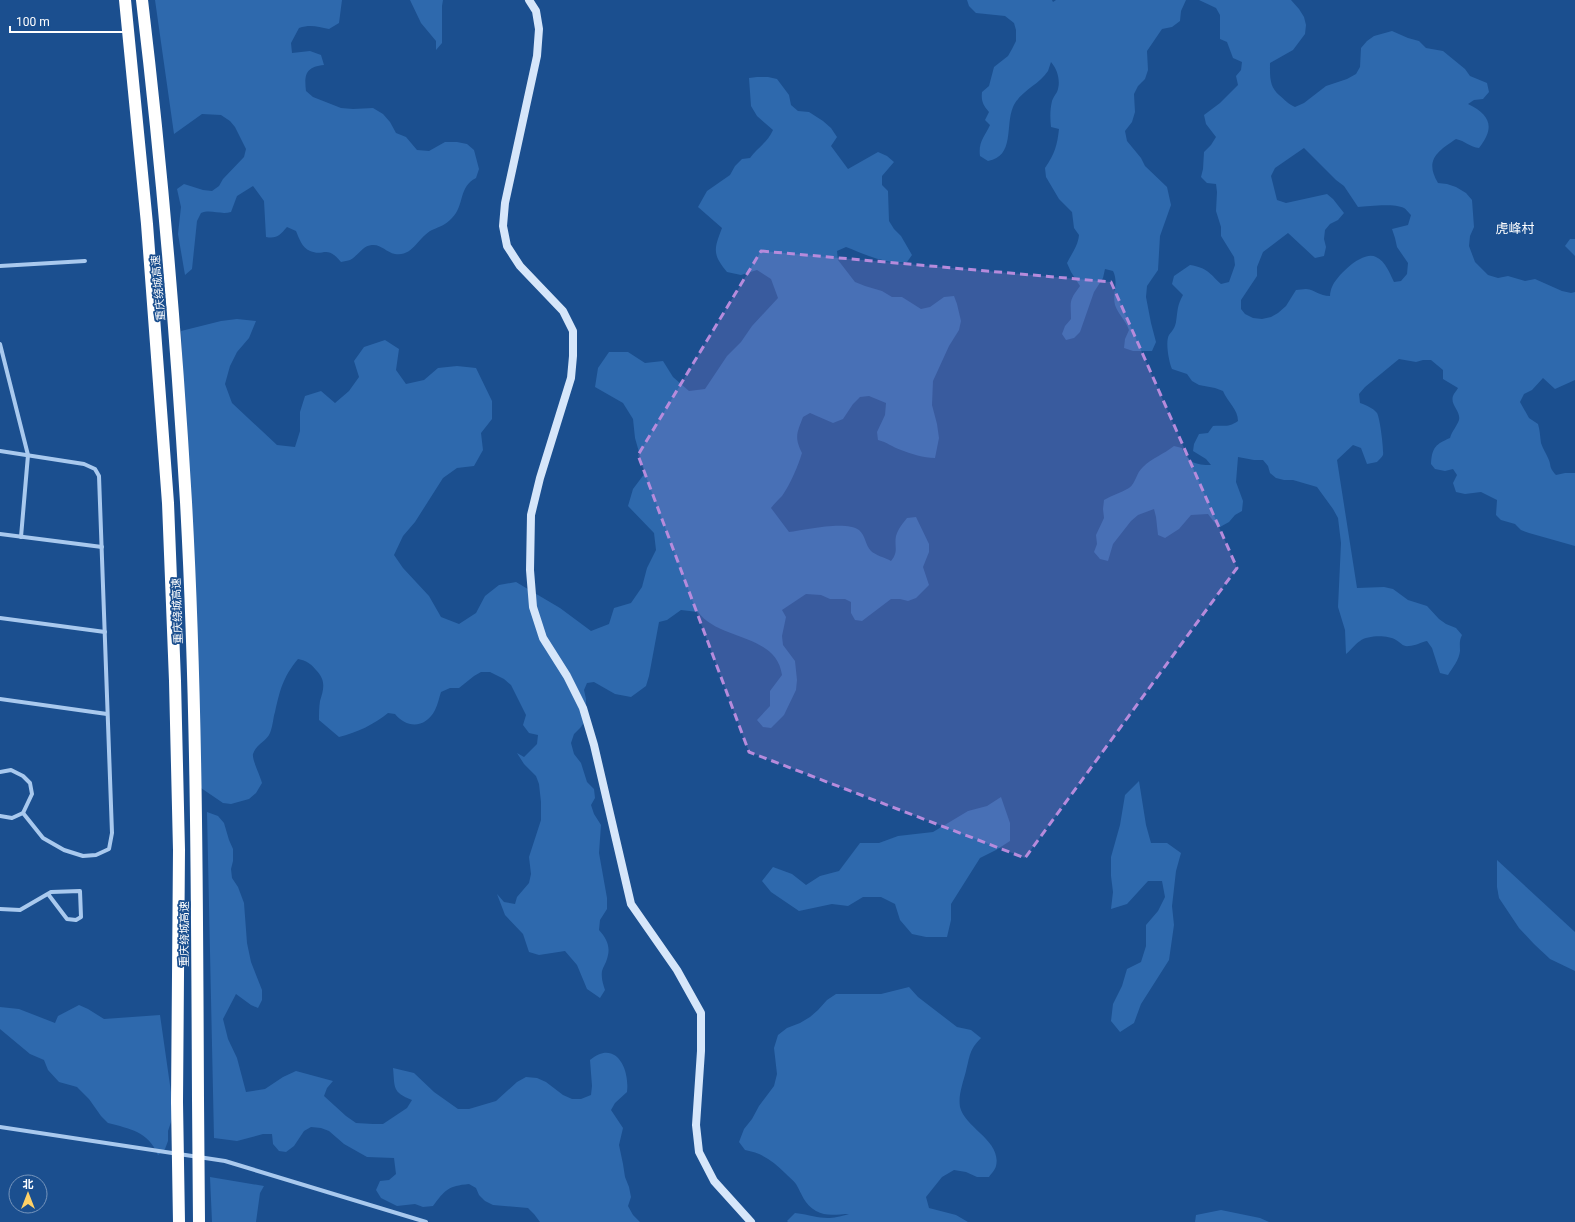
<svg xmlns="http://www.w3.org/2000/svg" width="1575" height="1222" viewBox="0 0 1575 1222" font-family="Roboto,'Noto Sans SC',sans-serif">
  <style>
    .green { fill: #2e69ad; fill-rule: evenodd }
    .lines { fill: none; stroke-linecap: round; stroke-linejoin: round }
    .street { stroke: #a9c9ee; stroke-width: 4 }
    .secondary { stroke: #d6e6fa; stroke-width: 8 }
    .highway { stroke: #fff; stroke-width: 12 }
    .highway-bridge { stroke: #fff; stroke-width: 12 }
    .marked { fill: #b68bdc; fill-opacity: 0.2; stroke: #b68bdc; stroke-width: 3; stroke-dasharray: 8 5; stroke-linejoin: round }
    .labels { text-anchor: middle; stroke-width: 3.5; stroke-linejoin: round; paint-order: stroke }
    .street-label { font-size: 11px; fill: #fff; stroke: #1b4f8f }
    .quarter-label { font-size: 13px; fill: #fff; stroke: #1b4f8f }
  </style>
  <rect width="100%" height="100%" fill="#1b4f8f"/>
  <g class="green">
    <path d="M155 0H342L339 23 329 29C318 27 311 24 299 28L291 43 292 53 310 51 321 55 324 65C306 67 304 74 306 91L313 97 341 108 353 109 373 108 383 114 390 122 396 133 406 137 417 150 429 151 445 142H457L467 144 474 150 479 169 476 178C458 187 465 205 452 218 444 226 441 226 432 230 418 237 413 257 395 254 386 252 381 244 372 245 362 246 359 255 350 260 348 261 344 261 341 262 326 244 324 257 310 251 302 248 299 238 296 231L287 227C280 235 277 239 266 237L264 201 253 186 237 196 231 212C220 215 211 209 201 213L197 221 192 269 185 275 178 234 181 207 177 189 184 184 203 190 212 191 219 186 223 179 244 157 246 149 235 127 230 121 221 115 202 114 174 134Z"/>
    <polygon points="410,0 443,0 442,6 442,43 436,50 436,41 421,23"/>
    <path d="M967 0H1052L1053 2 1056 0H1186L1181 11 1180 21 1172 27 1162 29 1147 51 1148 70 1145 79 1138 86 1134 94 1135 112 1132 122 1125 131 1127 141 1141 158 1145 166 1167 187 1171 205 1160 236 1158 270 1147 286 1146 297 1151 323 1156 342 1152 351H1133L1124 348 1125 339 1129 330C1126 321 1118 314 1115 305 1112 293 1119 283 1113 271L1105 269 1103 278 1094 292 1080 332 1074 338 1066 340 1062 334 1065 326 1071 319C1071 301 1068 302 1080 286L1071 272 1067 263C1072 253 1078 246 1079 235L1074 228 1072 212 1059 199 1046 177 1045 168C1055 153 1057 146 1059 129L1051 127C1050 119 1050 109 1052 101 1053 98 1055 95 1057 92 1061 82 1058 70 1051 62 1050 65 1049 68 1048 71 1039 85 1020 91 1013 107 1005 126 1015 156 988 161L980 156C978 142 985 136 990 125L985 120 989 112C983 105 981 101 982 92L989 86 994 67 1008 56 1012 49 1016 41V30L1014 23 1005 16 976 13 969 6Z"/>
    <path d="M1199 0H1291L1299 9 1304 17 1306 25 1305 34 1293 50 1270 63C1270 76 1269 86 1279 95 1285 100 1288 104 1295 107L1304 103 1326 86 1347 79 1356 74 1360 67 1361 48 1367 41 1374 36 1392 31 1408 38 1419 41 1426 48 1443 51 1465 69 1470 76 1487 83 1489 92 1483 99 1474 100 1468 104C1491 115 1495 128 1479 148 1470 147 1465 141 1456 139 1438 151 1424 160 1438 183L1447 184 1456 187 1466 193 1472 200 1474 227 1470 236 1469 246 1475 262 1488 275 1498 278 1508 276 1525 281 1535 279 1562 291 1571 293 1575 292V380L1555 389 1543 378 1532 390 1524 394 1520 402 1529 418 1538 424C1540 430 1540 437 1541 443 1543 449 1546 453 1548 458 1552 466 1548 466 1556 475L1565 473H1575V546L1529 533 1521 530 1515 524 1501 520 1496 515 1497 500 1481 492 1465 494 1456 492 1453 483 1457 475 1453 469 1445 471 1435 469 1431 464C1432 447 1436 444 1450 438 1452 431 1457 426 1459 420 1461 411 1450 405 1453 396 1454 393 1457 390 1458 388L1443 379V370L1431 360H1423L1416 362 1399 359 1365 387 1359 394 1360 403C1366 405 1373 408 1377 413 1380 418 1384 450 1383 455 1382 457 1379 460 1377 462L1367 464 1361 448 1353 445 1337 460 1357 588 1384 587 1393 589 1408 600 1427 606 1439 619 1446 624 1456 628 1462 635C1459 641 1460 644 1460 651 1459 660 1453 667 1448 675L1440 673 1432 648 1427 641C1421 642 1415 646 1409 646 1403 647 1401 643 1396 640 1388 635 1368 635 1360 641 1355 644 1351 650 1346 654L1345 630 1338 607 1341 543 1338 518 1333 509 1317 487 1293 480H1284L1276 478 1270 473 1268 466 1263 460H1254L1238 457 1236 482 1243 501 1242 511 1235 515 1229 522 1220 527 1214 522 1208 514 1191 515 1179 529 1165 538 1158 535 1156 517 1154 509 1138 515 1131 521 1113 544 1108 561 1100 559 1094 552 1097 544 1096 535 1104 518 1103 509 1104 500C1112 495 1121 493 1129 488 1136 483 1136 473 1143 467 1152 458 1164 454 1174 446L1182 448C1188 463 1196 465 1211 465L1206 459 1193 451 1194 444 1199 434 1208 433 1213 426C1224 425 1228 428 1238 421 1238 409 1228 403 1223 391L1215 388 1199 385 1192 381 1187 374 1172 369C1169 362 1165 342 1169 335 1172 331 1175 328 1176 322 1178 309 1177 306 1183 295L1172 284 1174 276 1190 265C1208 268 1209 273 1221 284L1229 282 1235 265 1234 257 1221 236V227L1216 211 1217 192 1216 184 1207 183 1201 177 1203 169 1204 152 1211 145 1216 137 1206 124 1204 115 1220 103 1238 85 1236 76 1241 70 1242 62 1233 58 1227 42 1220 39V15L1216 8ZM1304 148 1336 180 1344 186 1358 207C1369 206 1394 203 1404 208 1406 209 1409 213 1411 215L1408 225 1392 229 1395 238 1397 247 1408 263 1407 274 1401 281 1394 282C1389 272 1386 262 1376 257 1363 250 1337 275 1332 287 1331 289 1330 293 1330 296 1319 296 1316 290 1306 289 1303 289 1299 290 1296 290L1286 306 1278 313 1271 317 1262 319 1253 318 1245 314 1241 309V300L1257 276V267L1263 252 1288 233 1315 258 1324 256 1326 247 1324 239 1325 230 1330 224 1338 220 1344 213 1333 199 1327 194 1286 203 1277 200 1271 176 1275 168Z"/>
    <path d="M757 77H768L777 79 789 95 791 105 798 111 809 112 823 121 831 128 837 137 831 146 848 169 878 152 887 156 894 162 882 176V185L888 191 889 221 894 229 901 236 912 255 907 262C884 264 867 255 846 247L837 251 838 260 855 282 865 286 882 291 892 297H902L921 309 930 307 944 297 954 296 957 304 961 321 959 330 949 346 933 381 932 405 937 424 939 438 935 458C923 458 912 454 901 450 892 447 887 442 878 440L877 432 885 415 886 403 869 396 860 397 853 404 843 419 833 423 810 413 803 417C797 433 794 437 802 453 798 466 790 485 782 496 778 500 774 504 771 508L789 532C804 530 846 520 859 530 866 536 865 545 871 551 875 555 886 558 891 561 899 551 894 547 896 536 898 529 903 523 907 518L916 517 929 544V552L923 567 929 585 916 598 908 601 900 599H891L862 621 855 620 851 613V602L845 599H830L821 595 806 594 782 610 786 617 782 636 783 645 795 661 797 680 796 690 784 715 771 728 763 727 757 720 770 706V691L782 675C776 633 719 641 698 612L681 610 667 620 659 622 649 676 646 686 631 697 615 694 594 682 587 683 584 690 586 699V719L581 727 574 734 571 743 574 754 581 763 587 782 594 789 595 798 591 805 594 814 601 825 599 853 607 898V909L600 920 599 930C607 939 611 947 607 959 606 963 603 967 602 971 601 978 603 984 605 990L600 998 587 989 577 965 565 951 539 955 529 952 523 934 505 915 497 894 504 902 515 904 517 897 529 883 531 874 529 857 541 820V802L539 784 536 776 524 764 517 753 524 757 537 744 538 735 529 733 523 725 526 715 511 685 504 679 490 672H481L474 676 459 688H450L441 692C439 698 438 704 435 710 426 728 407 729 395 714L388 713C375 724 356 733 339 737L319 720C319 714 319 707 320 701 324 689 326 680 316 670 310 663 307 661 298 659 283 677 280 690 275 712 273 718 273 726 270 733 267 741 256 744 253 754 252 760 260 775 262 783L256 793 249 799 231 804 223 803 201 788 181 331 221 321 237 319 256 321 249 338 237 352 230 366 225 384 232 403 277 445 295 447 300 431V412L305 396 321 391 335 403 349 391 359 377 354 361 364 347 385 340 399 349 396 370 406 384 424 380 438 368 457 366 476 368 492 401V419L481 433 483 450 474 466 457 468 443 478 415 522 403 536 394 555 403 568 429 596 441 617 459 624 476 613 485 596 499 585 516 582 560 608 591 631 609 624 614 608 631 603 642 587 647 568 656 550 654 533 628 506 633 489 645 473 635 438 633 419 623 403 595 387 598 368 609 352H628L645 363 663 361 673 377 689 391 705 389 727 356 741 342 752 326 778 298 771 279 757 270 741 275 727 272C712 254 714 249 722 228L698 207 707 191 730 175 735 166 742 159 750 158C757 148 768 142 773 130L757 116 751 106 749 78Z"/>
    <polygon points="1570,239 1575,239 1575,256 1565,246"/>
    <polygon points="1139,781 1146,825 1151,843 1167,843 1181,853 1176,871 1172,906 1174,925 1169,960 1141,1004 1134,1023 1120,1032 1111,1021 1113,1004 1122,986 1127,969 1141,962 1146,946 1146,925 1158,911 1165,897 1162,881 1148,881 1127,904 1111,909 1113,892 1111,876 1111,857 1120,825 1125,795"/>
    <polygon points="1001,797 1010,823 1010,841 996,850 980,858 951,904 951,920 947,937 926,937 912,934 900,920 895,904 881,897 863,897 848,906 832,904 799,911 771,892 762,881 773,867 792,874 806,885 820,876 839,871 860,843 879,843 898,836 933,832 968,811 987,806"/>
    <path d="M207 812 218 816 224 823 229 840 233 849V861L231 869 232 878 238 887 244 903 247 943 251 962 262 990V1000L258 1008 251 1005 236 994 223 1019 228 1039 237 1058 246 1092 265 1089 283 1077 296 1071 333 1081 327 1088 324 1096 346 1116 356 1123 373 1124H383L407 1108 412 1100C392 1092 395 1088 393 1068L414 1073 434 1092 458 1109H469L496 1101 517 1082 526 1077 537 1078 546 1082 563 1095 572 1099H581L591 1095 592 1086 590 1060C615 1039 630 1068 627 1092L615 1103 611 1110 623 1128 619 1145 623 1164 625 1177 629 1187 631 1197 628 1206 633 1215 640 1222H540L534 1214 528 1208 493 1205 485 1201 479 1195 476 1188 469 1184C448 1186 445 1190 433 1206L423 1207 415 1204 397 1206 381 1198 376 1190 380 1181 389 1180 396 1174 394 1158 367 1157 344 1144 329 1131 321 1128 311 1127 304 1131 294 1146 286 1152 279 1151 273 1144 272 1134H263L237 1141 214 1138Z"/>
    <polygon points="1497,860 1575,932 1575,971 1550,959 1534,944 1519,928 1499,898 1497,887"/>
    <path d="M909 987 918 997 957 1027 971 1030 981 1038C969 1050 970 1056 966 1071 963 1083 958 1095 960 1107 965 1128 1002 1141 996 1166 995 1170 991 1174 989 1177H977L966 1172 954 1170 942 1177 926 1197 929 1208 956 1215 968 1222H788L787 1221 795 1213C819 1216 824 1222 849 1214 838 1214 826 1217 816 1211 804 1204 802 1194 796 1184 793 1180 788 1176 785 1173 773 1161 762 1153 745 1150L739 1142 744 1129 752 1119 759 1106 774 1086 777 1074 774 1048 778 1035 787 1028 800 1023 810 1017 818 1010 827 1000 836 994H881Z"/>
    <path d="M79 1005 88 1009 104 1019 160 1015 174 1113 168 1131V1141L165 1149 158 1155C148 1131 130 1129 108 1123L101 1116 89 1099 77 1087 59 1082 48 1070 44 1060 30 1054 0 1029V1007L19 1009 55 1023 58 1016Z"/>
    <polygon points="210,1177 264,1186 260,1193 256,1222 212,1222"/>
    <polygon points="1221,1210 1260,1218 1269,1222 1195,1222 1196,1215"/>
  </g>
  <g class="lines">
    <g class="street">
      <polyline points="0,266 85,261"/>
      <polyline points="0,344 28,455 21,537"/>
      <polyline points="0,451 84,464 95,469 99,476 112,833 109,849 96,855 83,856 64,850 43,838 23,813"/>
      <polyline points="0,534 102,547"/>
      <polyline points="0,618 105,632"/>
      <polyline points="0,699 107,714"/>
      <polyline points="0,772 11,770 23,776 30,783 32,794 23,813 12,818 0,816"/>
      <polyline points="0,909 20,910 51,892 80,891 81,917 76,920 67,919 48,894"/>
      <polyline points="0,1127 225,1161 426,1222"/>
    </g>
    <polyline class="secondary" points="529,0 536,11 539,29 537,56 505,203 503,226 507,246 520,266 563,311 573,331 573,356 571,378 540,478 531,515 530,570 533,607 543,638 567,676 583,708 594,745 631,904 677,970 701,1013 701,1051 696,1125 699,1152 714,1181 751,1222"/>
    <g class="highway">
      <polyline points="125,0 147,224 168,503 175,681 179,850 177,1102"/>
      <path d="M142 0C162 167 176 334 186 502 197 701 197 900 198 1099"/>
    </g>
    <g class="highway-bridge">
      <polyline points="198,1099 199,1222"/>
      <polyline points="177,1102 179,1222"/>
    </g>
  </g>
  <path class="marked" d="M761 251 1111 282 1237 568 1025 858 749 752 638 455Z"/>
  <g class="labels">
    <g class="street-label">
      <text transform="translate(158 288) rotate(-95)" y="4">重庆绕城高速</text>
      <text transform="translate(177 611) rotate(-92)" y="4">重庆绕城高速</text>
      <text transform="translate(184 934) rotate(-90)" y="4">重庆绕城高速</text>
    </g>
    <g class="quarter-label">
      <text x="1515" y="233">虎峰村</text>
    </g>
  </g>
  <g transform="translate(28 1194)"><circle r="19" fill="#1b4f8f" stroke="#7695bc"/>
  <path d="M0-3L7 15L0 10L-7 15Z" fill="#ffd166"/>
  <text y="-6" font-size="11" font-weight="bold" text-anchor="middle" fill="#ffffff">北</text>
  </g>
  <path d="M10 26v6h113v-6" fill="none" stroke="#ffffff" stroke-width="2"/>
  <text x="16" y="26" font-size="12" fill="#ffffff" stroke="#1b4f8f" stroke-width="3" paint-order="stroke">100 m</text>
</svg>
